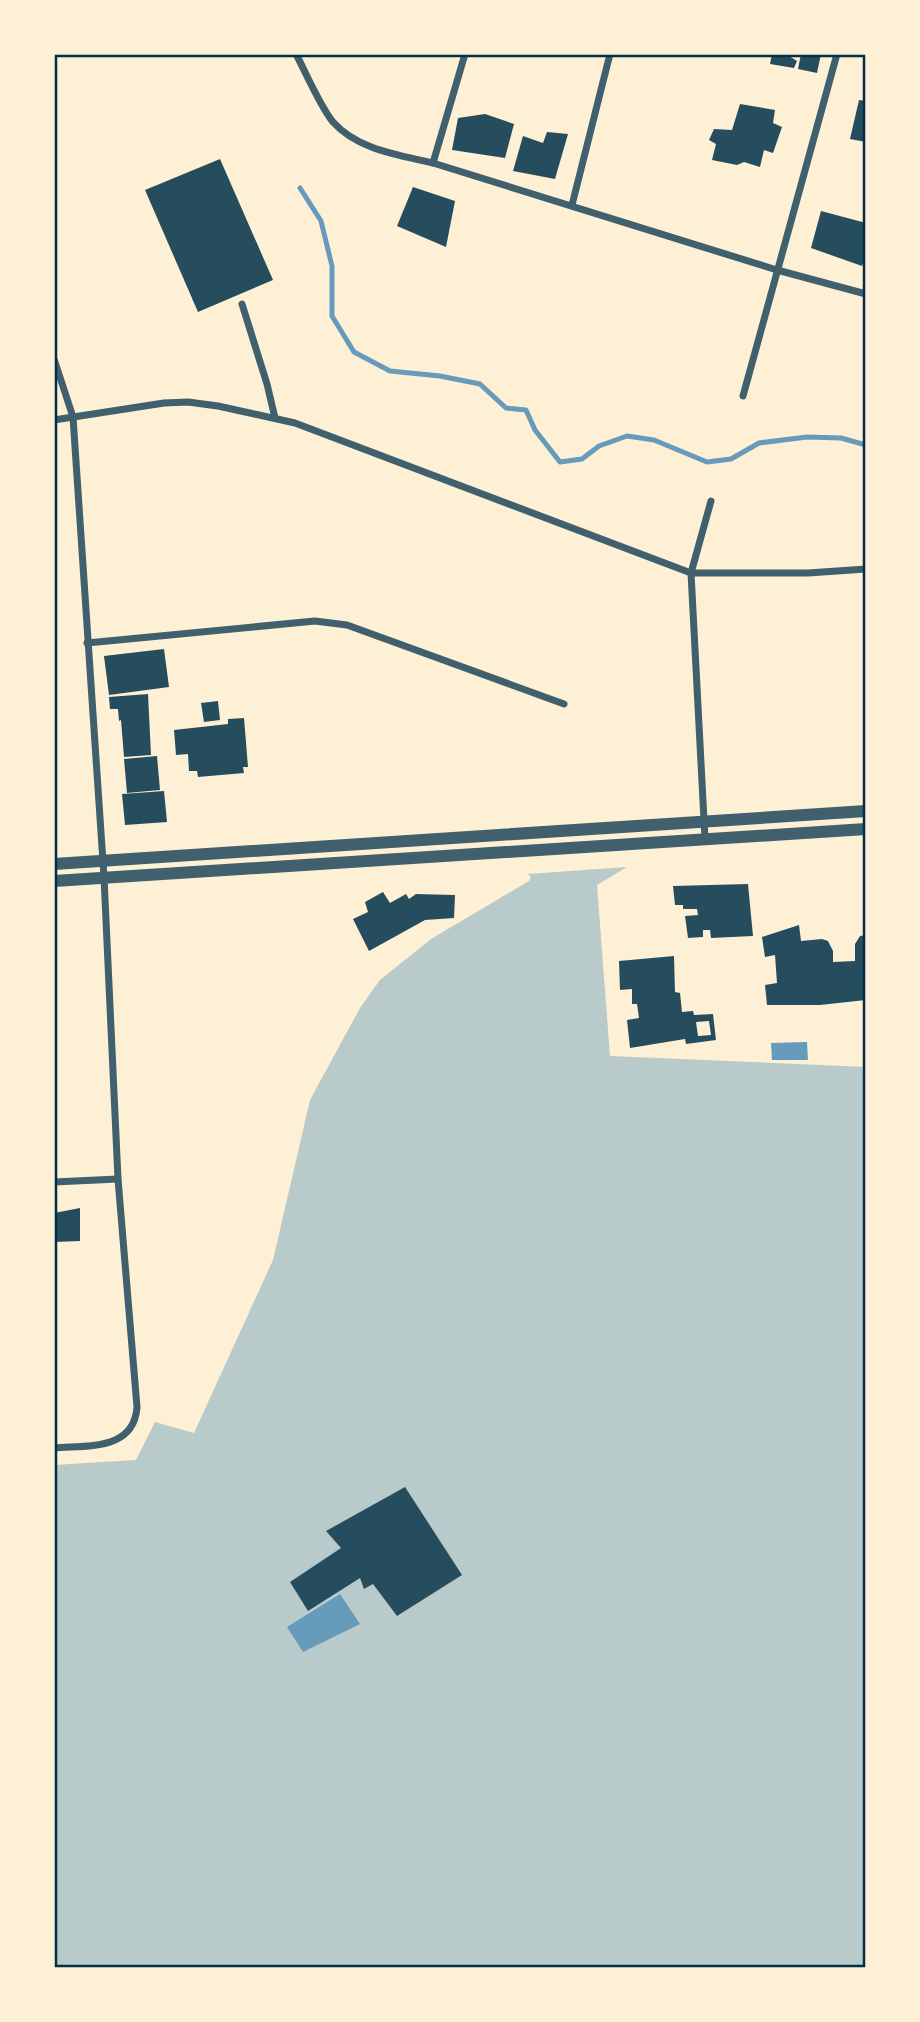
<svg xmlns="http://www.w3.org/2000/svg" width="920" height="2022" viewBox="0 0 920 2022" font-family="Roboto,sans-serif">
  <style>
    .green { fill: #b9caca }
    .water { fill: #669bbc }
    .lines { fill: none; stroke-linecap: round; stroke-linejoin: round }
    .stream { stroke: #669bbc; stroke-width: 5 }
    .building { fill: #264d5e; fill-rule: evenodd }
    .minor { stroke: #3f606c; stroke-width: 7 }
    .tertiary { stroke: #3f606c; stroke-width: 12 }
    .neatline { fill: none; stroke: #003049; stroke-width: 2.5 }
  </style>
  <rect width="100%" height="100%" fill="#fdf0d5"/>
  <polygon class="green" points="627,867 597,885 610,1056 866,1067 866,1968 54,1968 54,1465 136,1460 155,1422 194,1433 273,1260 310,1100 360,1008 380,980 431,939 529,881 531,877 528,874"/>
  <g class="water">
    <polygon points="807,1042 808,1060 772,1060 771,1043"/>
    <polygon points="340,1594 360,1624 303,1652 287,1627"/>
  </g>
  <g class="lines">
    <polyline class="stream" points="300,188 321,221 332,266 332,316 354,352 390,371 440,376 480,384 506,408 526,410 535,430 560,462 582,459 599,446 627,436 654,440 707,462 731,459 759,443 807,437 841,438 866,445"/>
  </g>
  <g class="building">
    <polygon points="772,54 790,54 789,56 797,61 794,68 770,64"/>
    <polygon points="801,54 821,54 817,73 798,69"/>
    <polygon points="859,100 866,101 866,142 850,139"/>
    <polygon points="740,104 775,110 773,123 782,127 773,153 764,150 760,167 744,162 737,165 712,160 716,144 709,140 714,129 732,130"/>
    <polygon points="485,114 514,124 505,158 452,150 458,118"/>
    <polygon points="547,132 568,134 555,179 513,171 523,136 543,143"/>
    <polygon points="220,159 273,280 198,312 145,190"/>
    <polygon points="413,187 455,201 446,247 397,226"/>
    <polygon points="821,211 866,223 866,253 862,266 811,248"/>
    <polygon points="164,649 169,687 109,695 104,656"/>
    <polygon points="148,694 151,755 124,757 121,720 119,721 118,709 110,709 109,697"/>
    <polygon points="218,701 220,720 204,722 201,703"/>
    <polygon points="244,718 248,767 243,767 244,773 198,777 197,771 189,771 188,754 176,755 174,730 228,724 228,719"/>
    <polygon points="157,756 160,790 127,793 124,759"/>
    <polygon points="164,791 167,822 125,825 122,794"/>
    <polygon points="748,884 753,936 711,938 710,930 703,930 703,937 688,938 685,916 698,915 697,909 683,909 683,905 675,905 673,886"/>
    <polygon points="383,892 390,903 406,894 409,899 416,894 455,895 454,918 425,920 369,951 353,919 368,912 365,902"/>
    <polygon points="799,925 801,941 822,939 828,941 833,951 833,962 855,961 855,944 860,936 866,935 866,1000 820,1005 767,1005 765,985 777,983 775,955 765,957 762,937"/>
    <path d="M674 956 675 992 680 993 682 1012 693 1011 694 1015 713 1014 716 1040 686 1044 685 1039 630 1048 627 1020 639 1018 637 1004H632V989L620 990 619 961ZM709 1021 711 1035 698 1036 696 1022Z"/>
    <polygon points="80,1208 80,1241 54,1242 54,1213"/>
    <polygon points="405,1487 462,1575 397,1616 373,1584 364,1589 360,1578 308,1611 290,1582 341,1548 326,1531"/>
  </g>
  <g class="lines">
    <g class="minor">
      <path d="M296 54C306 73 320 106 333 122 358 150 399 155 433 163L777 270 866 294"/>
      <polyline points="433,163 465,54"/>
      <polyline points="572,205 610,54"/>
      <polyline points="242,304 267,384 275,418"/>
      <path d="M54 359 73 417 104 877 118 1179 137 1407C134 1451 87 1445 54 1448"/>
      <polyline points="743,396 837,54"/>
      <polyline points="54,420 164,403 188,402 218,406 295,423 691,573 808,573 866,569"/>
      <polyline points="87,643 315,621 347,625 564,704"/>
      <polyline points="705,839 691,573 711,501"/>
      <polyline points="54,1182 118,1179"/>
    </g>
    <g class="tertiary">
      <polyline points="54,864 866,811"/>
      <polyline points="54,881 866,829"/>
    </g>
  </g>
  <rect width="920" height="2022" fill="none" stroke="#fdf0d5" stroke-width="112"/>
  <rect x="56" y="56" width="808" height="1910" class="neatline"/>
</svg>
